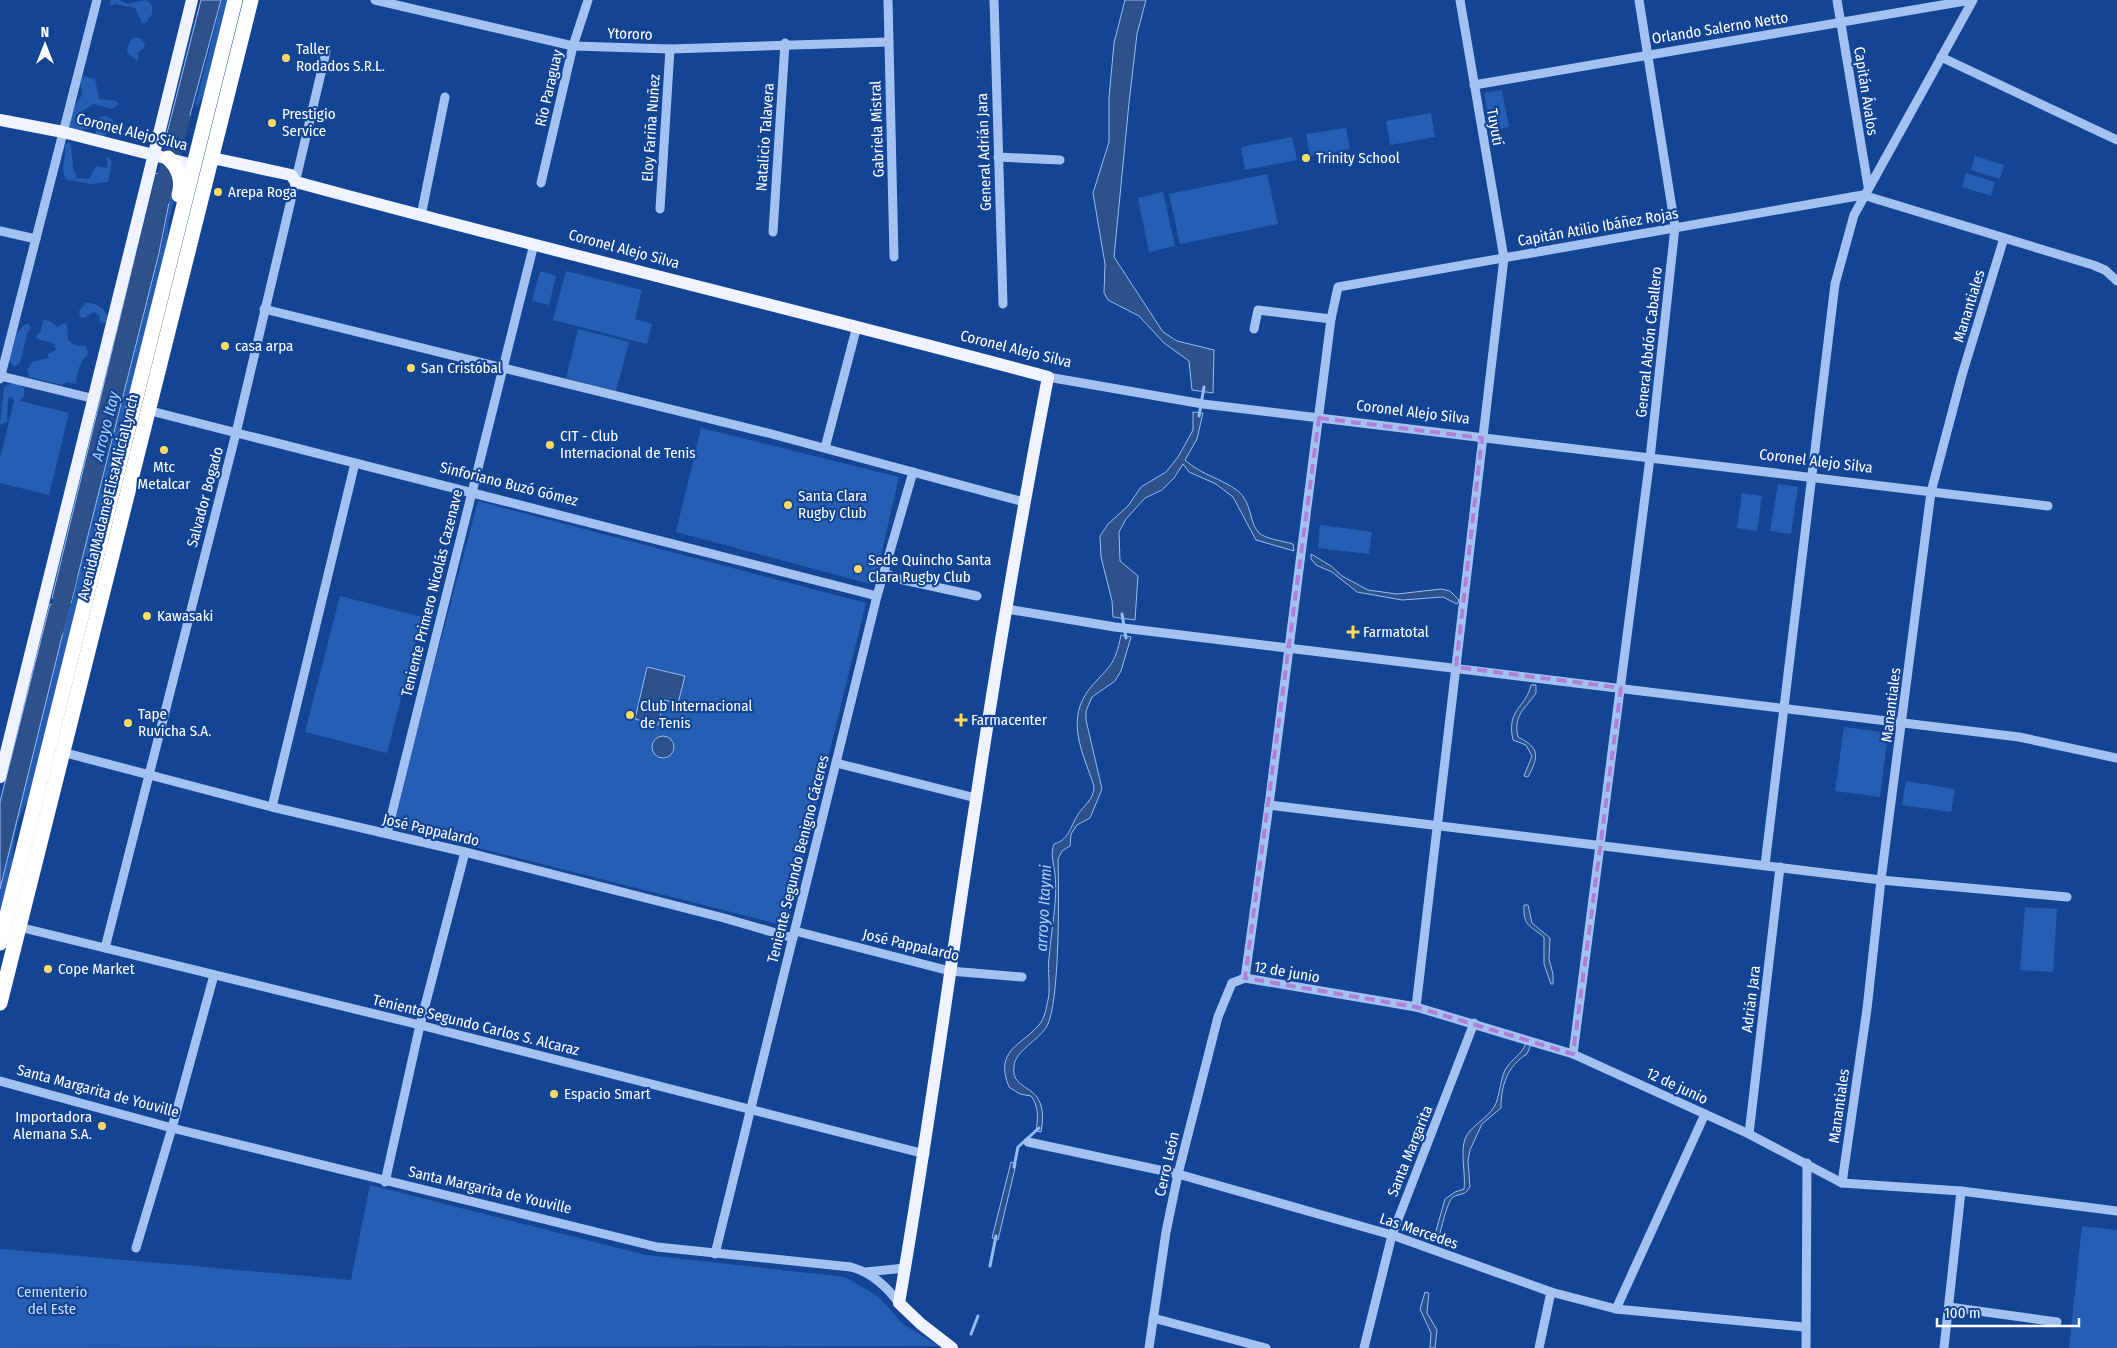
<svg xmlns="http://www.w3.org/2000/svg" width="2117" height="1348" viewBox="0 0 2117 1348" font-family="'Fira Sans Condensed',sans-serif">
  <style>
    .green { fill: #265eb3 }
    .water { fill: #2d518b; stroke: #95bcf5 }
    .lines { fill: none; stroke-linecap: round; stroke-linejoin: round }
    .stream { stroke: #95bcf5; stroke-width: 3 }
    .river { stroke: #2d518b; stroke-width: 18 }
    .minor { stroke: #a3c2f2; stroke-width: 9 }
    .major { stroke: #eef3ff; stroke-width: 12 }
    .highway { stroke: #fff; stroke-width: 15 }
    .marked { fill: none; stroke: #b080d9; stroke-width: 4; stroke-dasharray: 10 6; stroke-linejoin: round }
    .poi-dot { fill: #ffdb64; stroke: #144594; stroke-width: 2 }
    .labels { text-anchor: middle; stroke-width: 4.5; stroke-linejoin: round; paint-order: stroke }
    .street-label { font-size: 15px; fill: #fff; stroke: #144594 }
    .poi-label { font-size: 15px; fill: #fff; stroke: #144594; text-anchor: start }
    .park-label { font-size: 15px; fill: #cadefd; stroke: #144594 }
    .water-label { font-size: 16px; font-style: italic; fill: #afcdf9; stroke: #144594 }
  </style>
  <rect width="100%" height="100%" fill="#144594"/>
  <g class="green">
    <polygon points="111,0 120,0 127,4 147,0 152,6 152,14 146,23 142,23 135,8 115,4 111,6 109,3"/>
    <polygon points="222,0 229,0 207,88 198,105 195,106"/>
    <polygon points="132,38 140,38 145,44 144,48 138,53 138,61 128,54 127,50"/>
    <path d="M83 76 95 79 99 99 116 101 119 104 112 109 94 104 80 113 79 120 90 128 83 130 81 133 70 128C65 114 75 105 83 94L80 83Z"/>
    <polygon points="1502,90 1509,127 1491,130 1484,93"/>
    <polygon points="1431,113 1435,137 1390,145 1386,121"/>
    <polygon points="106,116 113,120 111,131 102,137 95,136 98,118"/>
    <polygon points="1346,128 1350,149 1310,156 1306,134"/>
    <polygon points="1292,137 1297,160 1245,170 1241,147"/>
    <path d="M68 142 71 144 73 168 77 178 89 179 96 166 107 168V156L112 162 108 182 91 184 67 180C59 169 67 157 65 145Z"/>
    <polygon points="1975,156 2004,165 2000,179 1971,170"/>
    <polygon points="1966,173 1995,182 1991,196 1962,187"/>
    <polygon points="1267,174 1278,224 1180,244 1169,194"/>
    <path d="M173 187H177L169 220 167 246 28 801C14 823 14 842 12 868 11 884 4 901 0 917V892L23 792 162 245Z"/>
    <polygon points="1163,192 1175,246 1149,252 1138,198"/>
    <polygon points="540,271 556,276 549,305 532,301"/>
    <polygon points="566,271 642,290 635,319 652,324 647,344 553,320"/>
    <path d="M86 303C98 302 103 309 110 318L107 323 99 322 100 316 94 312 84 318 80 317 79 311Z"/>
    <path d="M43 320 50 321 57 327 64 323 67 324 68 340 77 346 85 345 88 352 87 356C79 361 77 375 76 384L67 382 62 385 29 377 27 370 32 362 48 358V354L56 350 53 343 37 339 36 336 41 331Z"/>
    <path d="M28 323 31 328 27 334 20 363 14 367 9 361C13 346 13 331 28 323Z"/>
    <polygon points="578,329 629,342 616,391 566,378"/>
    <polygon points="17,383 24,388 24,396 20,401 69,413 49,495 0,483 0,459 14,401 12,397 8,398 7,422 0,425 4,387 9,384"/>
    <polygon points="701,428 899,477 874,585 676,532"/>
    <polygon points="1778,484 1798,487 1791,534 1770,531"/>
    <polygon points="1742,493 1762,496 1757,531 1737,528"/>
    <polygon points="478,501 866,603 787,926 391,826"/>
    <polygon points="1320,525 1372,532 1369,554 1318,548"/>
    <polygon points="340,596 422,617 387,753 305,732"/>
    <polygon points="1844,727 1888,733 1880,797 1835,791"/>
    <polygon points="1906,781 1955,789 1951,812 1902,805"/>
    <polygon points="2025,907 2057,909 2053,972 2020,970"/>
    <polygon points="370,1185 646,1255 845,1277 879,1297 903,1324 939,1346 0,1348 0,1249 351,1280"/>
    <polygon points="2082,1226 2117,1230 2117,1348 2069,1348"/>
  </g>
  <g class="water">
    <polygon points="201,0 221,0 183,141 166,137"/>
    <polygon points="1125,0 1146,0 1137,34 1129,103 1114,257 1163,332 1177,341 1214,350 1213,393 1192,390 1189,361 1164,343 1139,316 1108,300 1104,293 1105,264 1093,193 1109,142 1109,98 1114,43"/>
    <polygon points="155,173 174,178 159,253 71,603 52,598"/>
    <path d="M1193 412 1203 413 1197 439 1185 460C1201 475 1221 478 1238 491 1252 502 1249 523 1259 533 1266 539 1283 541 1293 544L1294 551 1256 540 1233 497 1216 484 1189 472 1183 464 1174 478 1162 490 1145 498 1126 519 1119 532 1120 561 1138 576 1135 620 1113 617 1112 601 1101 557 1100 536 1108 524 1128 506 1141 487 1166 472 1178 457 1193 430Z"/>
    <polygon points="1311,554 1331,566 1342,576 1368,590 1397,594 1441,589 1450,591 1459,600 1457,604 1443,597 1402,600 1357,592 1332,572 1316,565 1311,559"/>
    <polygon points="50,604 69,608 0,889 0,802"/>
    <path d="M1121 635 1131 637 1121 671 1115 681 1092 697 1086 711V720L1102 789 1090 818 1077 825 1071 834 1070 846 1062 851 1058 859C1059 890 1060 1002 1047 1026 1039 1040 1015 1051 1014 1066 1010 1096 1051 1079 1041 1132L1036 1131C1038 1119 1039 1106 1031 1096L1020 1094 1009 1087C994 1050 1021 1046 1039 1025 1045 1018 1046 1008 1048 1000 1051 985 1047 972 1049 958 1051 930 1058 901 1055 874 1054 864 1050 854 1054 844 1068 841 1071 826 1077 816 1083 805 1094 801 1094 786 1083 753 1064 719 1091 687 1109 666 1115 666 1121 635Z"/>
    <polygon points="647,667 685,676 678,703 664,700 658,725 635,719"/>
    <path d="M1531 685H1536V693C1525 709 1513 715 1518 737 1540 748 1539 756 1528 777L1524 776 1532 756 1526 745 1513 740C1506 709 1526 708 1531 685Z"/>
    <circle cx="663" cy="747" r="11"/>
    <path d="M1524 905H1528L1532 923 1550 938 1549 959 1553 974V984H1551L1544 964V937C1530 925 1523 927 1524 905Z"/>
    <path d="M1526 1043 1531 1044 1527 1054C1507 1066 1501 1086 1501 1108L1482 1124 1470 1150 1468 1160 1470 1187C1465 1196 1460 1193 1453 1197 1447 1201 1441 1231 1438 1240L1434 1238 1445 1199 1455 1192 1464 1189C1466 1175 1460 1152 1465 1139 1470 1126 1487 1119 1494 1107 1499 1100 1500 1081 1505 1070 1511 1059 1522 1055 1526 1043Z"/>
    <polygon points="1011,1162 1016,1164 998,1240 992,1238"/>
    <polygon points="1425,1292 1429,1293 1427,1313 1437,1330 1435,1348 1430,1348 1431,1333 1420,1309"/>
  </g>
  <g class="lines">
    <g class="stream">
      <polyline points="1199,416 1204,387"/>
      <polyline points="1122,614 1126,638"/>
      <polyline points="1014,1167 1018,1147 1039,1128"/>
      <polyline points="990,1266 996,1236"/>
      <polyline points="971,1334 978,1316"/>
    </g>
    <g class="river">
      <polyline points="161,199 181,118"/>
      <polyline points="55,629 68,577"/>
    </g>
    <g class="minor">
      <polyline points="375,0 573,46 670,49 888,42"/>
      <polyline points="888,0 894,257"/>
      <polyline points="994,0 1003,304"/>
      <polyline points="1837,0 1868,186"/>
      <polyline points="1941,57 2117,140"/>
      <polyline points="1474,85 1971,0"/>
      <polyline points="998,157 1060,160"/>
      <polyline points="541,183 573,46 588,0"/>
      <polyline points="660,209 670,49"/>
      <polyline points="421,216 445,97"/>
      <polyline points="0,231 36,239"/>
      <polyline points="773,232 785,43"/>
      <polyline points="264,309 768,433 1024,502"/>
      <polyline points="1254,329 1258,310 1331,319"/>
      <polyline points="1,376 95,399"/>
      <polyline points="1048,377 1203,404 2048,506"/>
      <polyline points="0,379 97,0"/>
      <polyline points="147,410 877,596"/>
      <polyline points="825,448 857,326"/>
      <polyline points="884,573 899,579 977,596"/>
      <polyline points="1007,609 1115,627 2019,737 2117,758"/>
      <polyline points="62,752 272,807 465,852 724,918 793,938"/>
      <polyline points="836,763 976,798"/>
      <polyline points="1269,805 1881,880 2067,897"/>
      <polyline points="272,807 355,463"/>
      <polyline points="387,833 534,244"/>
      <polyline points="1765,865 1835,284 1854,215 1973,0"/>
      <polyline points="19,927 420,1025 925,1154"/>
      <polyline points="795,931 950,971 1022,977"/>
      <polyline points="105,948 236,433 326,52"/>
      <polyline points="1245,978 1269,805 1331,319 1338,287 1863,195 2093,265 2105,270 2117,281"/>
      <polyline points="1416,1007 1504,258 1460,0"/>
      <polyline points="1573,1054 1650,458 1675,227 1639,0"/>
      <path d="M0 1081 172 1128 657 1247 851 1267C872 1273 886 1286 899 1303"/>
      <polyline points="1749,1134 1780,867"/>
      <polyline points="1028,1142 1178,1174 1392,1235 1551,1292 1616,1309 1804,1327"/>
      <polyline points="385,1182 420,1025 465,852"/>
      <polyline points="1842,1183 1867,1009 1881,880 1931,492 1962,375 2004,238"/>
      <polyline points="136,1248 172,1128 214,975"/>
      <polyline points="715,1254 877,596 913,472"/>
      <polyline points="866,1272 905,1268"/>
      <polyline points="1949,1307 2057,1322"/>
      <polyline points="1616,1309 1705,1114"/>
      <polyline points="1153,1318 1266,1348"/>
      <polyline points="1149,1348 1166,1232 1178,1174 1218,1017 1232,983 1245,978 1416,1007 1573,1054 1749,1134 1842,1183 1961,1191 2117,1211"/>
      <polyline points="1364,1348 1392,1235 1474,1023"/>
      <polyline points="1539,1348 1551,1292"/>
      <polyline points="1806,1348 1807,1163"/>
      <polyline points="1944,1348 1961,1191"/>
    </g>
    <g class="major">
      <polyline points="0,120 63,132 193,165"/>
      <path d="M211 160 217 159 291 175 296 182C546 250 798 310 1048 377 1021 517 997 658 976 800 950 967 928 1136 899 1303L921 1324 952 1348"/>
      <polyline points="0,777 192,0"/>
    </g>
    <g class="highway">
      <path d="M168 158C179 168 183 181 179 195"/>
      <polyline points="0,943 235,0"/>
      <polyline points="0,1003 251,0"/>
    </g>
  </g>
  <path class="marked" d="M1319 418 1482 438 1456 667 1621 688 1573 1054 1416 1007 1245 978Z"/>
  <g class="poi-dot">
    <circle cx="286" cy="58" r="5"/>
    <circle cx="272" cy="123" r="5"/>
    <circle cx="1306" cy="158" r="5"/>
    <circle cx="218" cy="192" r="5"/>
    <circle cx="225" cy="346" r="5"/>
    <circle cx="411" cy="368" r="5"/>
    <circle cx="550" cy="445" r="5"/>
    <circle cx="164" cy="450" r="5"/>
    <circle cx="788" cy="505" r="5"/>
    <circle cx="858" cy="569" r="5"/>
    <circle cx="147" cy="616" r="5"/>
    <path d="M1350.5 624.5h5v5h5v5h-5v5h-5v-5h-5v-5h5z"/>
    <circle cx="630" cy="715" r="5"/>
    <path d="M958.5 712.5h5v5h5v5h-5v5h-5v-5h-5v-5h5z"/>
    <circle cx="128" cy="723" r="5"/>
    <circle cx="48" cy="969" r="5"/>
    <circle cx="554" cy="1094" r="5"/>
    <circle cx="102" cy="1126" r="5"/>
  </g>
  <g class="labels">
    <g class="street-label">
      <text transform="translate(1720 28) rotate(-9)" y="5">Orlando Salerno Netto</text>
      <text transform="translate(630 34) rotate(2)" y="5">Ytororo</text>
      <text transform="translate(549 88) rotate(-77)" y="5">Río Paraguay</text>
      <text transform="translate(1866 91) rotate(81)" y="5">Capitán Ávalos</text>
      <text transform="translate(1495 127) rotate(80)" y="5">Tuyutí</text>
      <text transform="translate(651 128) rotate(-86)" y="5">Eloy Fariña Nuñez</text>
      <text transform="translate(877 129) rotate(-92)" y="5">Gabriela Mistral</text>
      <text transform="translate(132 132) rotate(14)" y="5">Coronel Alejo Silva</text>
      <text transform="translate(765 137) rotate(-86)" y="5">Natalicio Talavera</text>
      <text transform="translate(984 152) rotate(-92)" y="5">General Adrián Jara</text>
      <text transform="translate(1598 227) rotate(-10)" y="5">Capitán Atilio Ibáñez Rojas</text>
      <text transform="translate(624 249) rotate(15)" y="5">Coronel Alejo Silva</text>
      <text transform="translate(1969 306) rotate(-73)" y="5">Manantiales</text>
      <text transform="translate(1649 342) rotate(-84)" y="5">General Abdón Caballero</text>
      <text transform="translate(1016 349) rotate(14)" y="5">Coronel Alejo Silva</text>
      <text transform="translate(1413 412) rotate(7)" y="5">Coronel Alejo Silva</text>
      <text transform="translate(1816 461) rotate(7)" y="5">Coronel Alejo Silva</text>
      <text transform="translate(509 484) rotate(14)" y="5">Sinforiano Buzó Gómez</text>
      <text transform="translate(108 497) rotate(-76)" y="5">Avenida Madame Elisa Alicia Lynch</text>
      <text transform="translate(205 497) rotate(-75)" y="5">Salvador Bogado</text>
      <text transform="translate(432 593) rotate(-76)" y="5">Teniente Primero Nicolás Cazenave</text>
      <text transform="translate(1891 705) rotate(-83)" y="5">Manantiales</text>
      <text transform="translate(431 830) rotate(13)" y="5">José Pappalardo</text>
      <text transform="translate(798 859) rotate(-76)" y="5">Teniente Segundo Benigno Cáceres</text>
      <text transform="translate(911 945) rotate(13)" y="5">José Pappalardo</text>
      <text transform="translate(1287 972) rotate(10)" y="5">12 de junio</text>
      <text transform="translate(1751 999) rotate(-83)" y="5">Adrián Jara</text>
      <text transform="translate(476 1025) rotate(14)" y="5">Teniente Segundo Carlos S. Alcaraz</text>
      <text transform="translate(1677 1086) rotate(25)" y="5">12 de junio</text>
      <text transform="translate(98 1091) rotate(15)" y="5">Santa Margarita de Youville</text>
      <text transform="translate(1839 1106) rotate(-82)" y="5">Manantiales</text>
      <text transform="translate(1410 1151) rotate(-68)" y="5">Santa Margarita</text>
      <text transform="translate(1167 1164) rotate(-77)" y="5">Cerro León</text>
      <text transform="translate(490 1190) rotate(13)" y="5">Santa Margarita de Youville</text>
      <text transform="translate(1419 1231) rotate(19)" y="5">Las Mercedes</text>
    </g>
    <g class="poi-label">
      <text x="296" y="54">Taller<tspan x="296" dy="17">Rodados S.R.L.</tspan></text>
      <text x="282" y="119">Prestigio<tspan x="282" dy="17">Service</tspan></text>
      <text x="1316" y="163">Trinity School</text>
      <text x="228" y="197">Arepa Roga</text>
      <text x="235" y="351">casa arpa</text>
      <text x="421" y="373">San Cristóbal</text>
      <text x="560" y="441">CIT - Club<tspan x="560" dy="17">Internacional de Tenis</tspan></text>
      <text x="164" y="472" text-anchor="middle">Mtc<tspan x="164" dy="17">Metalcar</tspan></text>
      <text x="798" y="501">Santa Clara<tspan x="798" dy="17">Rugby Club</tspan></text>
      <text x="868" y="565">Sede Quincho Santa<tspan x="868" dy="17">Clara Rugby Club</tspan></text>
      <text x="157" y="621">Kawasaki</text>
      <text x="1363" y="637">Farmatotal</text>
      <text x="640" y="711">Club Internacional<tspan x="640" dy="17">de Tenis</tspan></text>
      <text x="138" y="719">Tape<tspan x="138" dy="17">Ruvicha S.A.</tspan></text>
      <text x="971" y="725">Farmacenter</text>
      <text x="58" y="974">Cope Market</text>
      <text x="564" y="1099">Espacio Smart</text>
      <text x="92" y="1122" text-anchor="end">Importadora<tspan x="92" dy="17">Alemana S.A.</tspan></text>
    </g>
    <g class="park-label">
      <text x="52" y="1297">Cementerio<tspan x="52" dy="17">del Este</tspan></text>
    </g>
    <g class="water-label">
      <text transform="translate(105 426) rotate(-76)" y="6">Arroyo Itay</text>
      <text transform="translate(1043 908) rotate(-87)" y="6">arroyo Itaymi</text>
    </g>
  </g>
  <g transform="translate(45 45)" stroke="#144594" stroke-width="4" paint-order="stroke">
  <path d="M0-4L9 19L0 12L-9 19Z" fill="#ffffff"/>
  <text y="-8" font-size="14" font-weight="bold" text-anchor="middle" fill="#ffffff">N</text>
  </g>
  <path d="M1937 1318v8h142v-8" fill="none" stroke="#ffffff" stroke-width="2.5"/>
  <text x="1944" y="1318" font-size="15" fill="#ffffff" stroke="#144594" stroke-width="4" paint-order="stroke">100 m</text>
</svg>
